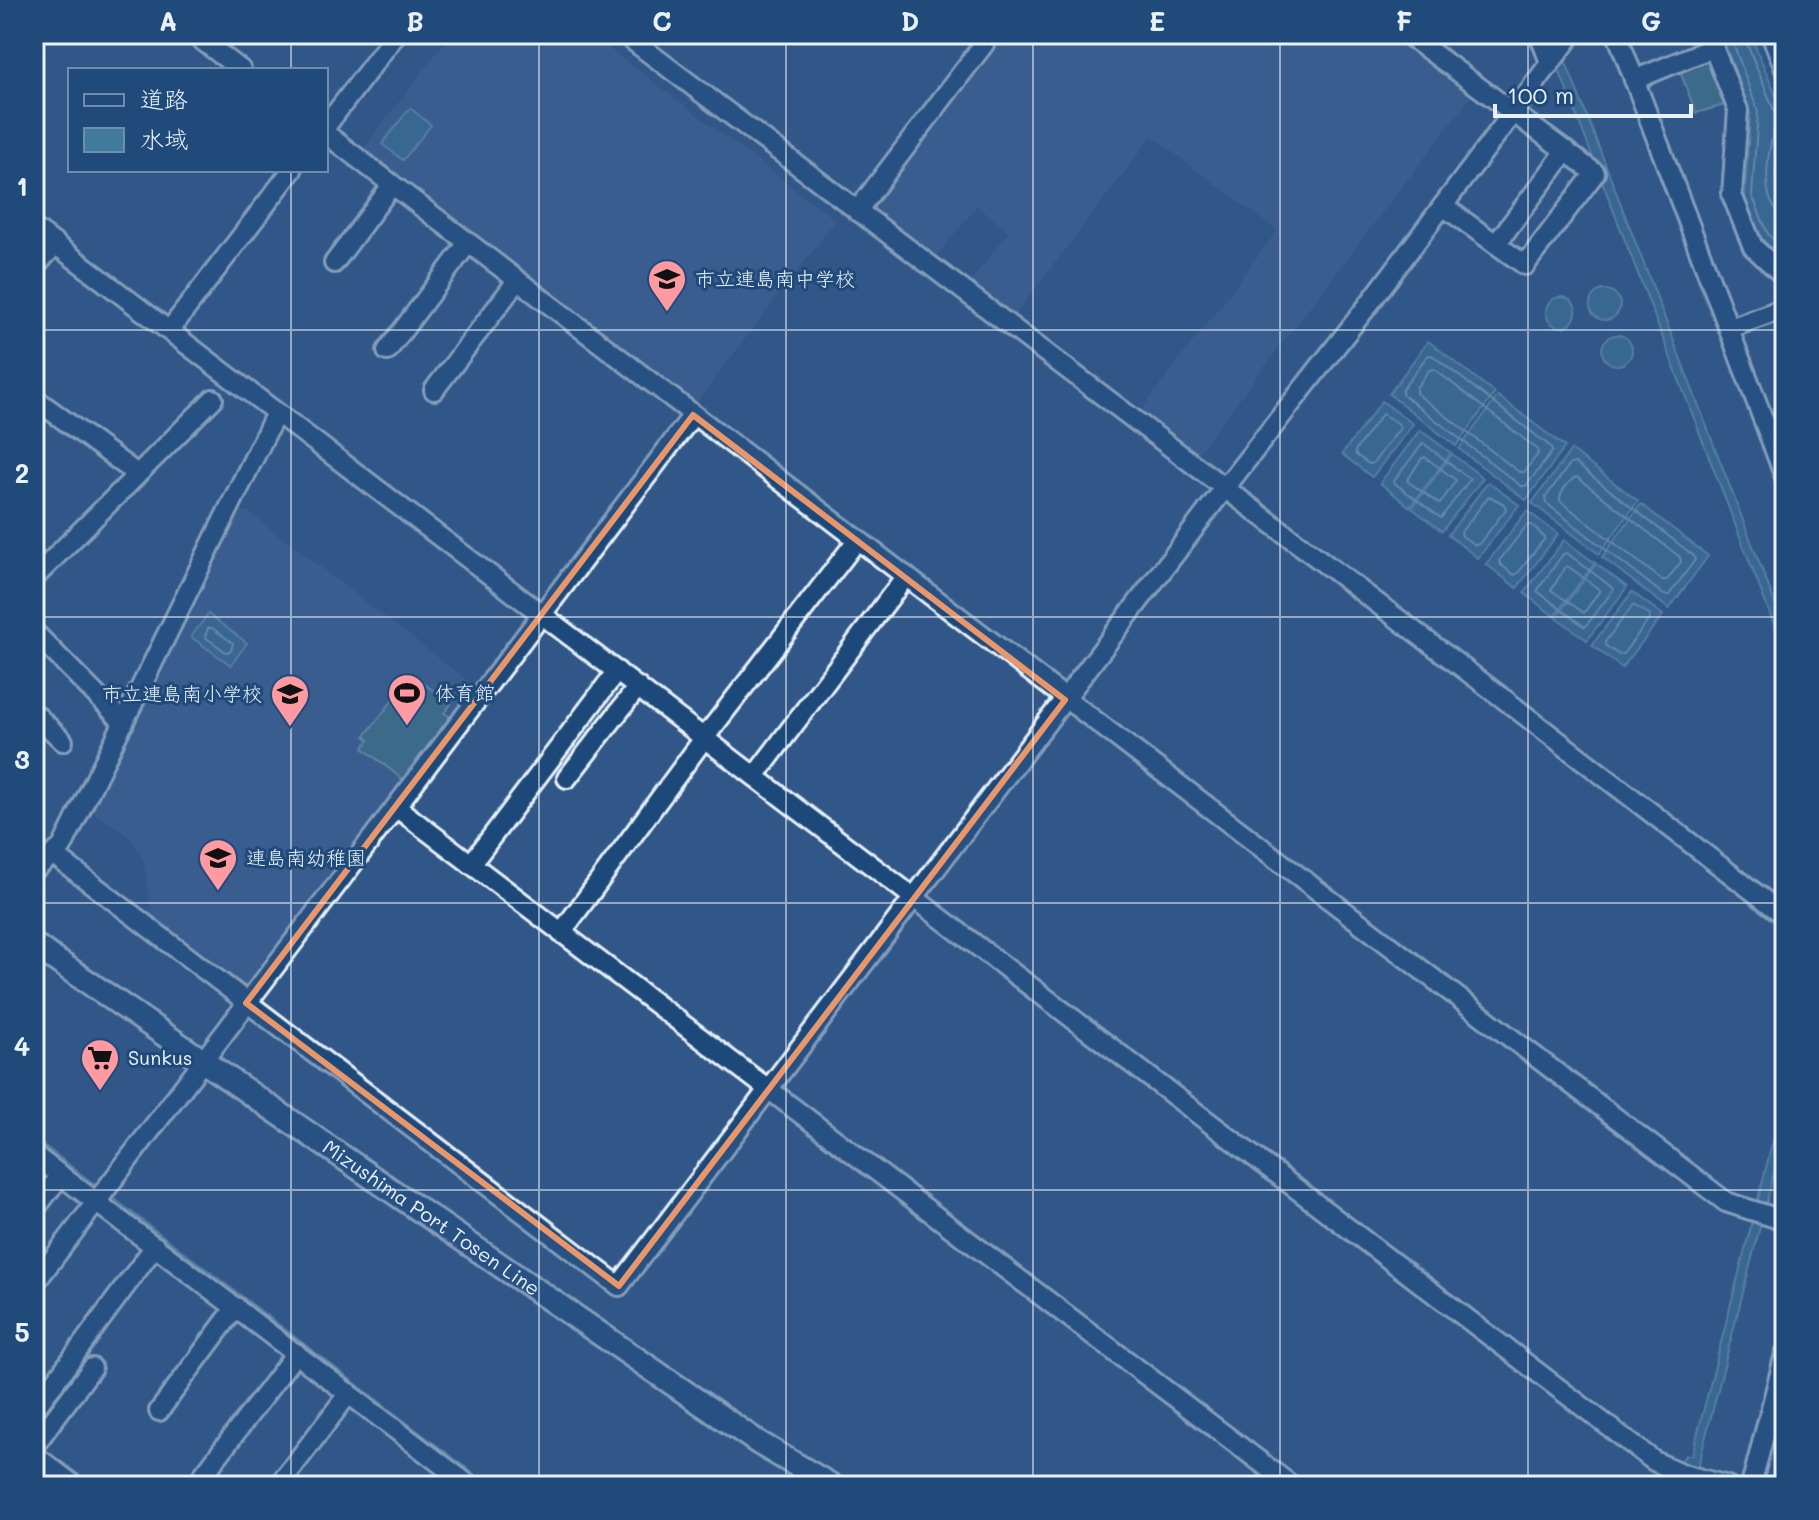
<svg xmlns="http://www.w3.org/2000/svg" width="1819" height="1520" viewBox="0 0 1819 1520" font-family="Mali,'Klee One',sans-serif">
  <style>
    .built { fill: #426594 }
    .green { fill: #4c818e; stroke: #9ab9c3; stroke-width: 2 }
    .water { fill: #427a9e; stroke: #84aac2; stroke-width: 2 }
    .lines { fill: none; stroke-linecap: round; stroke-linejoin: round }
    .shore { stroke: #a6c1d4; stroke-width: 2 }
    .stream { stroke: #84aac2; stroke-width: 4 }
    .minor-casing { stroke: #e8f1f8; stroke-width: 24 }
    .major-casing { stroke: #e8f1f8; stroke-width: 28 }
    .minor { stroke: #1f4a7a; stroke-width: 18 }
    .major { stroke: #1f4a7a; stroke-width: 22 }
    .marked { fill: none; stroke: #e8966a; stroke-width: 6; stroke-linejoin: round }
    .grid { fill: none; stroke: #e8f1f8; stroke-width: 2; stroke-opacity: 0.55 }
    .labels { text-anchor: middle; stroke-width: 6; stroke-linejoin: round; paint-order: stroke }
    .poi-label { font-size: 20px; fill: #e8f1f8; stroke: #1f4a7a; text-anchor: start }
    .street-label { font-size: 20px; fill: #e8f1f8; stroke: #1f4a7a }
    .neatline { fill: none; stroke: #e8f1f8; stroke-width: 3 }
    .grid-label { font-size: 26px; text-anchor: middle; font-weight: bold; fill: #e8f1f8 }
  </style>
  <rect width="100%" height="100%" fill="#315788"/>
  <filter id="ink" filterUnits="userSpaceOnUse"><feTurbulence type="fractalNoise" baseFrequency=".0125" numOctaves="2"/><feDisplacementMap in="SourceGraphic" scale="16" xChannelSelector="R" yChannelSelector="G"/><feConvolveMatrix kernelMatrix="1 2 1 2 8 2 1 2 1" color-interpolation-filters="sRGB"/></filter>
  <g filter="url(#ink)">
    <g class="built">
      <polygon points="451,34 590,34 836,220 693,407 363,156 363,149"/>
      <polygon points="997,34 1396,34 1474,93 1195,457 1138,414 1277,231 1152,136 1012,319 968,285 1009,231 976,206 934,260 875,216 873,199"/>
      <polygon points="248,511 481,691 249,991 152,915 143,859 136,847 126,834 87,808 233,512"/>
    </g>
    <g class="green">
      <polygon points="1704,57 1711,58 1728,104 1696,113 1678,66"/>
      <polygon points="408,680 415,685 419,680 451,704 444,713 450,717 402,779 363,748 369,740 365,736"/>
    </g>
    <g class="water">
      <polygon points="1545,34 1555,34 1785,629 1785,653"/>
      <polygon points="1721,34 1750,34 1781,107 1781,130 1775,177 1785,213 1785,261 1761,238 1745,197 1750,113"/>
      <polygon points="410,108 431,125 403,160 382,144"/>
      <circle cx="1605" cy="305" r="15"/>
      <circle cx="1561" cy="312" r="15"/>
      <circle cx="1617" cy="350" r="15"/>
      <polygon points="1428,341 1495,393 1456,446 1389,394"/>
      <polygon points="1498,396 1565,447 1526,500 1459,449"/>
      <polygon points="1382,401 1413,424 1372,477 1342,454"/>
      <polygon points="1420,430 1451,453 1410,507 1380,483"/>
      <polygon points="1571,450 1638,501 1599,554 1532,503"/>
      <polygon points="1452,454 1483,478 1442,531 1412,508"/>
      <polygon points="1488,482 1519,505 1478,558 1448,535"/>
      <polygon points="1641,504 1708,556 1669,609 1602,557"/>
      <polygon points="1527,511 1558,534 1517,588 1486,564"/>
      <polygon points="1564,540 1595,563 1554,616 1524,593"/>
      <polygon points="1596,564 1627,587 1587,640 1556,617"/>
      <polygon points="1632,592 1663,615 1622,668 1592,645"/>
      <polygon points="208,614 247,643 231,665 191,637"/>
      <polygon points="1785,1094 1785,1130 1693,1486 1686,1486 1688,1481 1680,1462 1686,1455 1692,1455"/>
    </g>
    <g class="lines">
      <g class="shore">
        <polyline points="1730,34 1758,112 1752,195 1768,234 1785,251"/>
        <path d="M1743 34 1778 120C1769 137 1756 209 1785 213"/>
        <polygon points="1432,355 1551,447 1552,452 1526,486 1521,486 1402,394 1402,390 1427,356"/>
        <polygon points="1434,369 1537,449 1538,454 1524,472 1519,472 1416,393 1416,388 1429,370"/>
        <polygon points="1382,414 1398,423 1400,428 1373,463 1369,464 1356,455 1355,451"/>
        <polygon points="1423,443 1470,479 1441,518 1393,482"/>
        <polygon points="1425,457 1456,480 1440,504 1407,481 1421,459"/>
        <polygon points="1575,463 1694,556 1695,560 1669,595 1664,595 1546,503 1545,498 1570,464"/>
        <path d="M1577 477 1680 557 1681 562 1667 580H1662L1560 501C1559 493 1570 479 1577 477Z"/>
        <polygon points="1489,496 1504,504 1506,509 1479,544 1475,545 1462,536 1461,532"/>
        <polygon points="1527,525 1532,525 1545,538 1518,573 1514,575 1501,565 1499,561"/>
        <polygon points="1567,553 1614,589 1585,627 1537,591 1563,554"/>
        <polygon points="1569,567 1600,590 1584,613 1551,590 1565,568"/>
        <polygon points="1633,605 1649,614 1650,618 1623,654 1619,655 1606,646 1605,642"/>
        <polygon points="208,628 212,628 233,643 231,651 226,652 205,637"/>
      </g>
      <g class="stream">
        <polyline points="34,1139 99,1189"/>
        <polyline points="109,1196 488,1486"/>
      </g>
      <g class="minor-casing">
        <g id="minor">
          <polyline points="194,34 241,70"/>
          <polyline points="624,34 1500,696 1785,916"/>
          <polyline points="1407,34 1595,173 1525,265 1443,206"/>
          <polyline points="1539,34 1550,62"/>
          <polyline points="1617,34 1785,477"/>
          <polyline points="1708,34 1738,110 1732,195 1753,247 1785,277"/>
          <polyline points="1771,34 1785,69"/>
          <polyline points="1634,80 1714,47"/>
          <polyline points="326,126 396,34"/>
          <polyline points="326,134 1726,1202 1785,1221"/>
          <polyline points="857,211 984,44 988,34"/>
          <polyline points="34,228 1654,1461 1683,1474 1728,1486"/>
          <polyline points="1496,244 1566,151"/>
          <polyline points="334,263 392,185"/>
          <polyline points="34,267 56,244"/>
          <polyline points="1730,328 1785,308"/>
          <polyline points="169,331 292,170"/>
          <polyline points="387,351 468,243"/>
          <polyline points="434,390 517,281"/>
          <polyline points="34,398 137,474"/>
          <polyline points="34,578 213,399"/>
          <polyline points="36,634 124,723"/>
          <polyline points="34,713 63,741"/>
          <polyline points="755,776 906,576"/>
          <polyline points="567,778 638,687"/>
          <polyline points="396,807 1292,1486"/>
          <polyline points="54,855 619,1286 1224,489 1366,308 1572,34"/>
          <polyline points="471,864 617,671"/>
          <polyline points="34,870 62,847 276,413"/>
          <polyline points="561,933 705,737 858,539"/>
          <polyline points="34,1155 470,1486"/>
          <polyline points="34,1210 61,1175"/>
          <polyline points="34,1284 693,415"/>
          <polyline points="34,1410 155,1246"/>
          <polyline points="159,1411 236,1307"/>
          <polyline points="34,1446 92,1368"/>
          <polyline points="34,1455 75,1486"/>
          <polyline points="195,1486 296,1353"/>
          <polyline points="278,1486 349,1393"/>
          <polyline points="1751,1486 1785,1354"/>
        </g>
      </g>
      <g class="major-casing">
        <g id="major">
          <path id="s1" d="M34 945 759 1443 832 1486"/>
        </g>
      </g>
      <use href="#minor" class="minor"/>
      <use href="#major" class="major"/>
    </g>
  </g>
  <path d="M0 0H1819V1520H0ZM693 415 1065 700 619 1286 246 1003Z" fill="#315788" fill-opacity=".55" fill-rule="evenodd"/>
  <path class="marked" d="M693 415 1065 700 619 1286 246 1003Z"/>
  <path class="grid" d="M291 34V70M539 34V1486M786 34V1486M1033 34V1486M1280 34V1486M1528 34V1486M291 170V1486M34 330H1785M34 617H1785M34 903H1785M34 1190H1785"/>
  <defs>
    <g id="school-pin" transform="scale(2)"><path d="M0 17L-7.5 6A9.5 9.5 0 1 1 7.5 6Z" fill="#ff9aa2" stroke="#1f4a7a"/><path d="M0-5L7-2L0 1L-7-2ZM-4 1L0 2.5L4 1V4Q0 6-4 4Z" fill="#111"/></g>
    <g id="stadium-pin" transform="scale(2)"><path d="M0 17L-7.5 6A9.5 9.5 0 1 1 7.5 6Z" fill="#ff9aa2" stroke="#1f4a7a"/><path d="M0-5a6.5 5 0 1 0 0 10a6.5 5 0 1 0 0-10ZM-3.5-1.8h7v3.6h-7Z" fill="#111"/></g>
    <g id="supermarket-pin" transform="scale(2)"><path d="M0 17L-7.5 6A9.5 9.5 0 1 1 7.5 6Z" fill="#ff9aa2" stroke="#1f4a7a"/><path d="M-6-5.5h2.5l.6 2H6L4.5 2H-2.5L-4.4-4H-6ZM-1.5 3.2a1.3 1.3 0 1 0 .1 0ZM3 3.2a1.3 1.3 0 1 0 .1 0Z" fill="#111"/></g>
  </defs>
  <g fill-rule="evenodd">
    <use href="#school-pin" x="667" y="279"/>
    <use href="#stadium-pin" x="407" y="693"/>
    <use href="#school-pin" x="290" y="694"/>
    <use href="#school-pin" x="218" y="858"/>
    <use href="#supermarket-pin" x="100" y="1058"/>
  </g>
  <g class="labels">
    <g class="poi-label">
      <text x="695" y="286">市立連島南中学校</text>
      <text x="435" y="700">体育館</text>
      <text x="262" y="701" text-anchor="end">市立連島南小学校</text>
      <text x="246" y="865">連島南幼稚園</text>
      <text x="128" y="1065">Sunkus</text>
    </g>
    <g class="street-label">
      <text dy="7" stroke="none"><textPath href="#s1" startOffset="482">Mizushima Port Tosen Line</textPath></text>
    </g>
  </g>
  <rect width="1819" height="1520" fill="none" stroke="#1f4a7a" stroke-width="88"/>
  <rect x="68" y="68" width="260" height="104" fill="#1f4a7a" stroke="#6f8dac" stroke-width="2"/>
  <rect x="84" y="94" width="40" height="12" fill="#1f4a7a" stroke="#6f8dac" stroke-width="2"/>
  <text x="140" y="108" font-size="24" fill="#e8f1f8">道路</text>
  <rect x="84" y="128" width="40" height="24" fill="#427a9e" stroke="#6f8dac" stroke-width="2"/>
  <text x="140" y="148" font-size="24" fill="#e8f1f8">水域</text>
  <path d="M1495 104v12h196v-12" fill="none" stroke="#e8f1f8" stroke-width="4"/>
  <text x="1507" y="104" font-size="24" fill="#e8f1f8" stroke="#1f4a7a" stroke-width="6" paint-order="stroke">100 m</text>
  <rect x="44" y="44" width="1731" height="1432" class="neatline"/>
  <g class="grid-label">
    <text x="168" y="31">A</text>
    <text x="415" y="31">B</text>
    <text x="662" y="31">C</text>
    <text x="910" y="31">D</text>
    <text x="1157" y="31">E</text>
    <text x="1404" y="31">F</text>
    <text x="1651" y="31">G</text>
    <text x="22" y="196">1</text>
    <text x="22" y="483">2</text>
    <text x="22" y="769">3</text>
    <text x="22" y="1056">4</text>
    <text x="22" y="1342">5</text>
  </g>
</svg>
